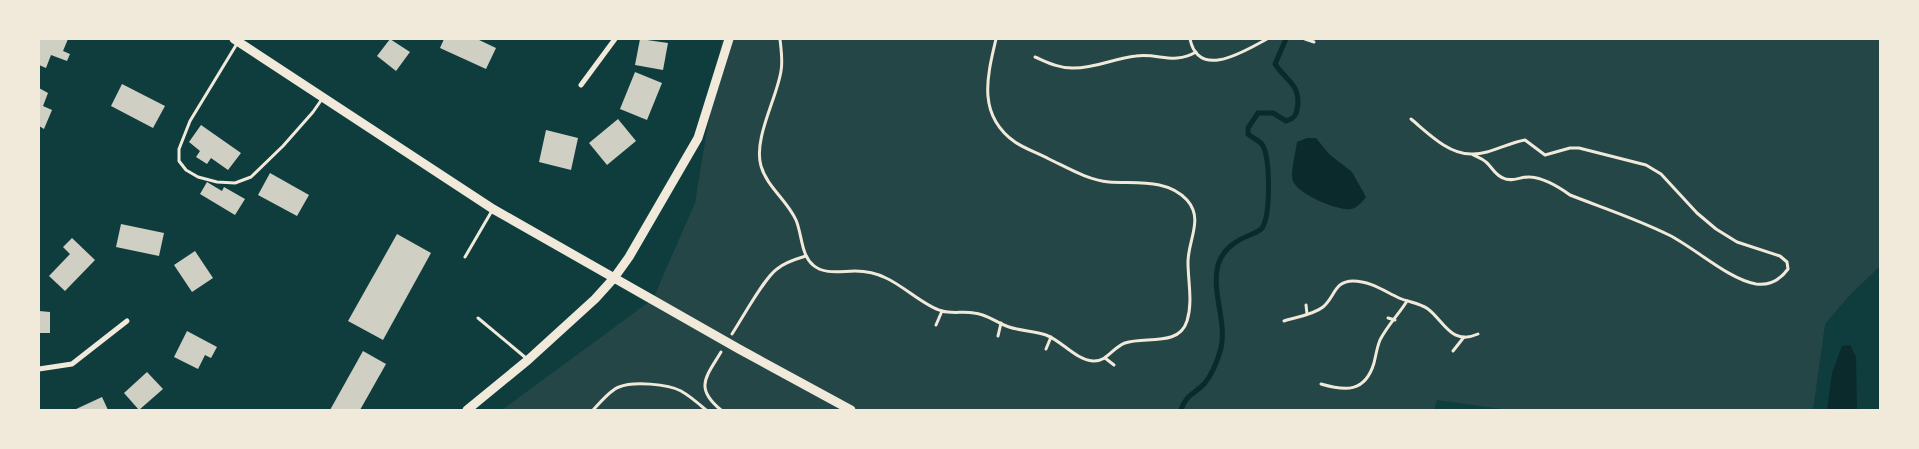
<svg xmlns="http://www.w3.org/2000/svg" width="1919" height="449" viewBox="0 0 1919 449" font-family="'Exo 2',sans-serif">
  <style>
    .green { fill: #244646 }
    .water { fill: #0a2a2b }
    .lines { fill: none; stroke-linecap: round; stroke-linejoin: round }
    .stream { stroke: #0a2a2b; stroke-width: 5 }
    .building { fill: #cfcfc3 }
    .path { stroke: #f1e9da; stroke-width: 3 }
    .service { stroke: #f1e9da; stroke-width: 3 }
    .minor { stroke: #f1e9da; stroke-width: 5 }
    .tertiary { stroke: #f1e9da; stroke-width: 9 }
  </style>
  <rect width="100%" height="100%" fill="#0f3d3e"/>
  <polygon class="green" points="722,39 1880,39 1880,266 1848,297 1825,324 1813,410 1509,410 1437,400 1434,410 502,410 653,299 695,203"/>
  <g class="water">
    <path d="M1307 138H1316L1329 154 1352 172 1366 197C1362 202 1357 208 1351 209 1337 211 1298 194 1293 181 1290 173 1296 151 1297 142Z"/>
    <polygon points="1850,345 1856,357 1857,410 1827,410 1832,373 1842,346"/>
  </g>
  <g class="lines">
    <path class="stream" d="M1181 410C1186 394 1195 394 1205 383 1212 374 1218 359 1221 348 1227 322 1211 291 1218 265 1223 249 1235 241 1250 235 1254 233 1260 231 1262 228 1271 215 1270 159 1263 146 1260 140 1253 139 1248 134V128L1258 113H1273L1286 121C1293 119 1296 116 1297 110 1302 85 1287 82 1275 64L1286 39"/>
  </g>
  <g class="building">
    <polygon points="39,39 68,39 63,51 70,54 67,61 51,55 46,68 39,65"/>
    <polygon points="390,39 410,52 396,71 377,56"/>
    <polygon points="444,39 477,39 496,48 486,69 440,48"/>
    <polygon points="640,39 668,43 663,70 635,65"/>
    <polygon points="635,72 662,83 647,120 620,109"/>
    <polygon points="122,84 165,106 153,128 111,106"/>
    <polygon points="39,88 48,93 43,106 52,110 44,129 39,126"/>
    <polygon points="618,119 636,141 607,165 589,143"/>
    <polygon points="201,125 241,153 228,170 211,158 207,164 196,157 200,151 189,142"/>
    <polygon points="546,130 578,138 571,170 539,162"/>
    <polygon points="270,173 309,195 297,216 258,195"/>
    <polygon points="207,182 222,191 224,187 245,199 235,215 200,194"/>
    <polygon points="121,224 164,233 159,256 116,247"/>
    <polygon points="397,234 431,253 383,340 348,321"/>
    <polygon points="72,238 95,260 65,291 49,276 70,254 63,247"/>
    <polygon points="195,251 213,278 192,292 174,265"/>
    <polygon points="39,311 50,312 50,333 39,333"/>
    <polygon points="187,331 217,347 211,358 205,355 198,369 174,357"/>
    <polygon points="363,351 386,364 360,410 330,410"/>
    <polygon points="147,372 163,389 139,410 124,393"/>
    <polygon points="102,397 108,410 74,410"/>
  </g>
  <g class="lines">
    <g class="path">
      <path d="M780 39C781 49 783 61 781 71 777 98 753 139 761 166 767 187 787 200 796 220 802 234 801 255 813 265 824 275 841 271 855 271 866 271 876 273 886 278 904 286 925 307 942 311 952 314 964 311 974 313 987 314 997 323 1009 327 1021 331 1034 331 1046 335 1062 341 1076 360 1093 361 1107 362 1113 347 1125 343 1145 336 1179 347 1187 321 1193 302 1188 282 1188 262 1188 240 1204 219 1187 200 1167 178 1135 184 1109 182 1088 180 1068 168 1049 159 1038 153 1025 149 1015 142 977 115 987 77 996 39"/>
      <path d="M1190 39C1199 81 1246 50 1267 39"/>
      <polyline points="1305,39 1314,42"/>
      <path d="M1035 57C1047 62 1058 68 1072 68 1094 69 1114 58 1136 56 1159 53 1174 65 1196 52"/>
      <path d="M1411 119C1428 133 1448 154 1471 154 1489 155 1507 143 1525 140L1545 155 1570 148H1579L1646 165 1661 174 1697 213 1716 229 1737 242 1780 256 1787 262 1788 269C1780 280 1770 286 1756 284 1728 279 1695 248 1669 235 1637 219 1603 208 1570 195 1559 187 1544 178 1530 177 1521 176 1512 183 1503 178 1495 175 1492 167 1486 162 1482 158 1476 157 1472 154"/>
      <polyline points="1306,305 1307,314"/>
      <polyline points="1388,318 1395,320"/>
      <path d="M1284 321C1296 317 1313 315 1323 307 1335 297 1334 281 1353 281 1370 281 1384 291 1399 298 1408 302 1420 303 1428 309 1444 321 1451 346 1478 334"/>
      <polyline points="936,325 942,311"/>
      <path d="M732 334C742 319 764 278 777 269 785 262 796 259 806 256"/>
      <polyline points="998,336 1001,323"/>
      <polyline points="1046,349 1051,337"/>
      <polyline points="1453,351 1464,337"/>
      <polyline points="1105,358 1114,365"/>
      <path d="M1321 384C1345 391 1365 393 1374 363 1376 355 1377 347 1380 340 1387 326 1399 314 1407 301"/>
      <path d="M593 410C600 403 610 390 619 387 633 381 668 384 681 391 690 396 698 403 706 410"/>
      <path d="M721 410C694 388 706 377 721 352"/>
    </g>
    <g class="service">
      <polyline points="238,42 190,121 179,149 179,161 186,170 198,177 217,182 235,183 251,177 283,146 313,112 322,99"/>
      <polyline points="465,257 493,209"/>
      <polyline points="478,318 526,358"/>
    </g>
    <g class="minor">
      <polyline points="581,85 615,39"/>
      <polyline points="39,369 72,364 127,321"/>
    </g>
    <g class="tertiary">
      <polyline points="234,39 493,209 739,349 851,410"/>
      <polyline points="467,410 528,360 595,299 614,278 629,257 698,138 729,39"/>
    </g>
  </g>
  <rect width="1919" height="449" fill="none" stroke="#f1e9da" stroke-width="80"/>
</svg>
